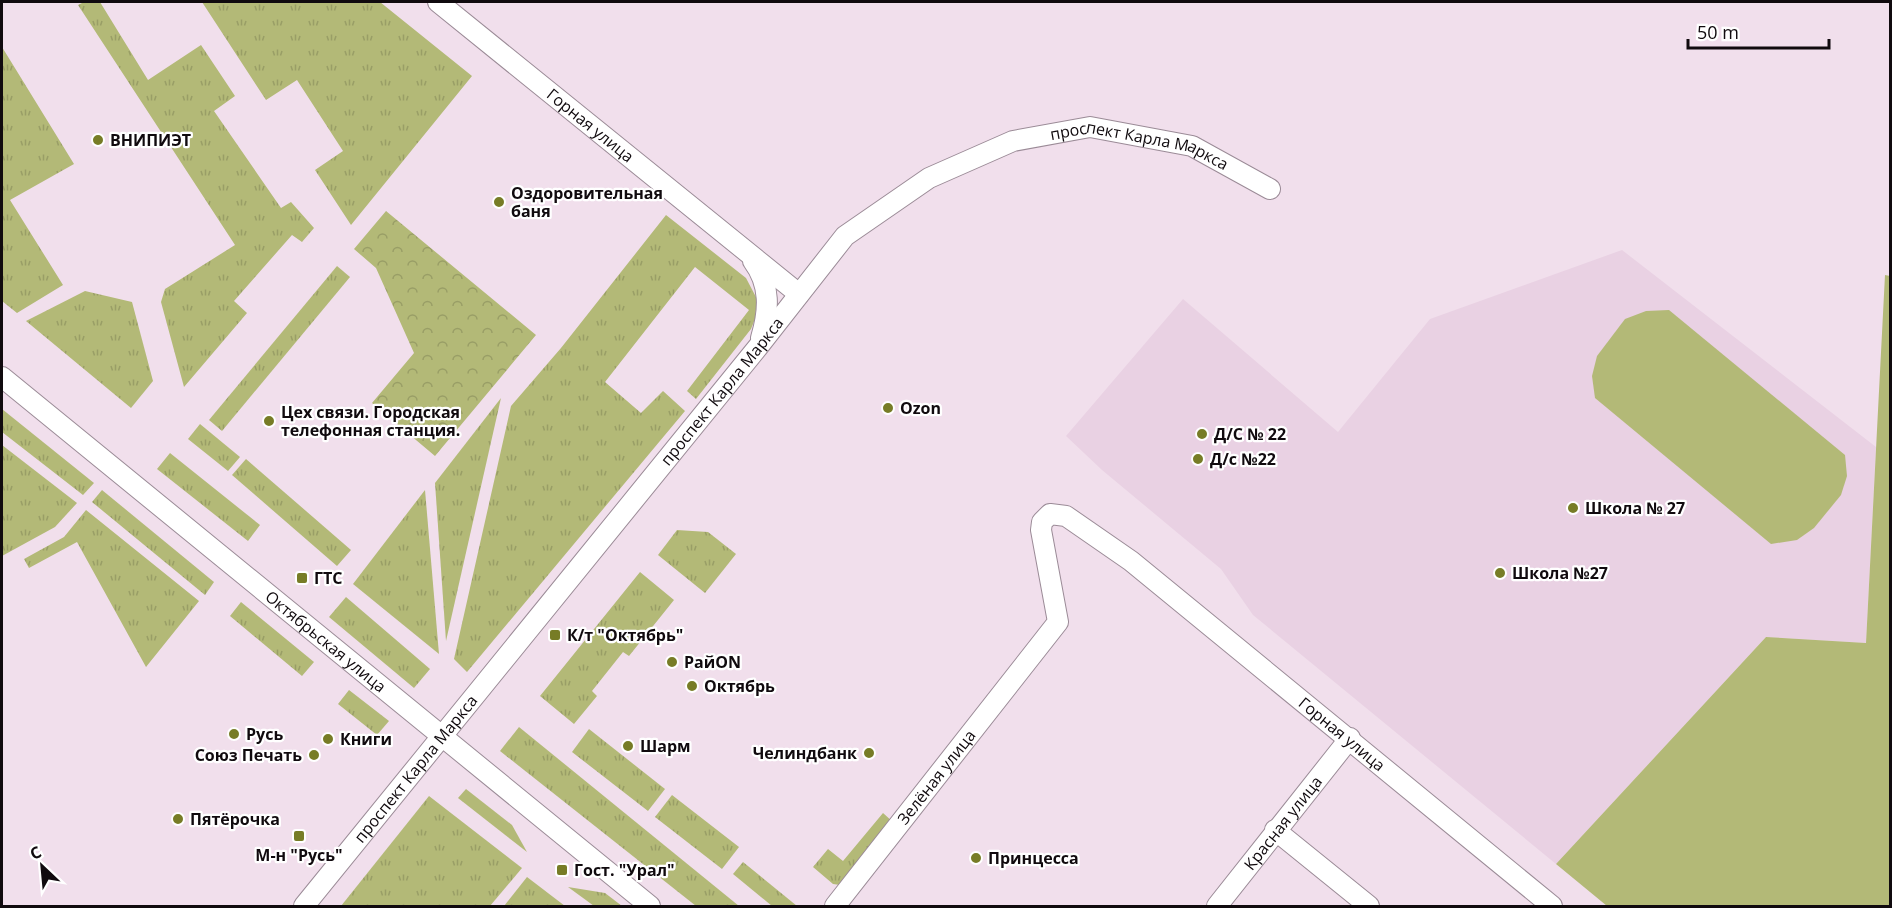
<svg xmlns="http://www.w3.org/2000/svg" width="1892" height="908" viewBox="0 0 1892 908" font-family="'Open Sans',sans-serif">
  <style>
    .built { fill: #e9d1e3 }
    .grass { fill: url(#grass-tufts) }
    .forest { fill: url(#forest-crowns) }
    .garden { fill: #b3b977 }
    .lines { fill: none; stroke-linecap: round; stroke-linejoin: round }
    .minor-casing { stroke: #9b8b97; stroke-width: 22 }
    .minor { stroke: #fff; stroke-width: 20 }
    .poi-dot { fill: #777c26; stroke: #fff; stroke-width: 2 }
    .labels { text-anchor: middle; stroke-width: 4.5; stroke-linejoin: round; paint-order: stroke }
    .street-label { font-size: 16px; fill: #100a0e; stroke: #fff }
    .poi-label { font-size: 16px; font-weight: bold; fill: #100a0e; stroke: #fff; text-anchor: start }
  </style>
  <defs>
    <pattern id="grass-tufts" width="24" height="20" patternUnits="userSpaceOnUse" patternTransform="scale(1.5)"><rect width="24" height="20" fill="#b3b977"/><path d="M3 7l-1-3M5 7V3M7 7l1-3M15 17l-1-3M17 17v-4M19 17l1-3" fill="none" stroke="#999e66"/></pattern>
    <pattern id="forest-crowns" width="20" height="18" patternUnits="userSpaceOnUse" patternTransform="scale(1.5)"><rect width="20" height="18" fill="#b3b977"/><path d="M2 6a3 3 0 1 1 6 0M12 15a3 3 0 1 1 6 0" fill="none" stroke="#999e66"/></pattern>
  </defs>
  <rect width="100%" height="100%" fill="#f1dfec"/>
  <polygon class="built" points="1622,250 1876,447 1866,643 1766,637 1556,864 1253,615 1221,569 1102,470 1066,436 1183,299 1338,432 1430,319"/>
  <g class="grass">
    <polygon points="84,2 100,2 148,80 201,45 235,96 214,111 281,208 291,202 314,228 302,242 292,235 234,301 247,313 184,387 161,302 165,289 235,245 78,5"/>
    <polygon points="202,2 380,2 472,76 351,225 315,170 343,151 297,80 266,100"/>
    <polygon points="2,47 74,164 10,200 63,285 17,313 2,301"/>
    <polygon points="666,215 746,278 757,299 755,319 751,329 696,399 687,391 749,310 695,267 605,382 641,413 663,391 685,411 467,672 454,659 511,406 561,348"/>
    <polygon points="337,266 350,277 222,431 209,420"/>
    <polygon points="85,291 132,302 153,381 131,408 26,321"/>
    <polygon points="501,398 446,641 435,483"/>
    <polygon points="2,409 94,483 83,495 2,432"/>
    <polygon points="200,424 240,457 228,471 188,439"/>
    <polygon points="2,445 77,503 55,527 2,556"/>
    <polygon points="170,453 260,525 248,541 157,469"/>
    <polygon points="246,459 351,550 337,566 232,475"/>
    <polygon points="102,490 214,582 205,595 92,502"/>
    <polygon points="425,490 439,654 353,584"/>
    <polygon points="86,510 199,601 146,667 77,542 29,568 24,559 64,537"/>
    <polygon points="677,530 708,532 736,554 705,593 658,555"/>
    <polygon points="640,572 674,600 629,656 623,652 592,691 597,696 574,724 540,696"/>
    <polygon points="346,597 430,669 414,688 329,617"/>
    <polygon points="241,602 314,662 302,676 230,616"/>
    <polygon points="349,690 389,721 377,735 338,704"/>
    <polygon points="519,727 739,906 696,906 500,751"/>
    <polygon points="589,729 665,789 648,811 572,752"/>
    <polygon points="466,789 512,825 527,852 458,798"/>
    <polygon points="672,795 739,847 722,869 655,817"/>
    <polygon points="429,796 522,868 490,906 341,906"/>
    <polygon points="883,813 893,822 840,885 833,884 813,867 828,849 843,861"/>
    <polygon points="743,862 797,906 772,906 733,874"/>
    <polygon points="527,877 565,906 504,906"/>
    <polygon points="568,887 605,893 622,906 594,906"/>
  </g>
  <polygon class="forest" points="386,211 536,335 435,456 372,403 414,353 376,268 354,249"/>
  <g class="garden">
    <polygon points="1885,275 1890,276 1890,906 1607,906 1556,864 1766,637 1866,643"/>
    <polygon points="1669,310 1845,455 1847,476 1841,495 1814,528 1797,540 1771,544 1595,398 1592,376 1597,356 1625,319 1646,311"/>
  </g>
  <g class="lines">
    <g class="minor-casing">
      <g id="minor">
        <path id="s1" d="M438 2 799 294"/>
        <path d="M753 261C771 285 769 311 761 338"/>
        <path id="s2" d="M2 377 650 906"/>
        <polyline points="1275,830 1369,906"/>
        <path id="s3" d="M304 906 758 347 845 236 929 178 1013 141 1090 127 1192 146 1270 189"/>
        <path id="s4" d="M835 906 1058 622 1041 530 1042 522 1050 514 1066 516 1131 561 1552 906"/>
        <path id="s5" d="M1217 906 1350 738"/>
      </g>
    </g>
    <use href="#minor" class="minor"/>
  </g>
  <g class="poi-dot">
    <circle cx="98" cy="140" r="6"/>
    <circle cx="499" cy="202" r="6"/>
    <circle cx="888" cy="408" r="6"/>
    <circle cx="269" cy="421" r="6"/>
    <circle cx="1202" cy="434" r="6"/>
    <circle cx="1198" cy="459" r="6"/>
    <circle cx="1573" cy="508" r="6"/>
    <circle cx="1500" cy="573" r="6"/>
    <rect x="296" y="572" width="12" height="12" rx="3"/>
    <rect x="549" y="629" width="12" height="12" rx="3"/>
    <circle cx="672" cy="662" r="6"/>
    <circle cx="692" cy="686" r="6"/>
    <circle cx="234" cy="734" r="6"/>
    <circle cx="328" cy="739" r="6"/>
    <circle cx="628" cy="746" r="6"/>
    <circle cx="869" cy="753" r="6"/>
    <circle cx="314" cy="755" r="6"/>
    <circle cx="178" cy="819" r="6"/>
    <rect x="293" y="830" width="12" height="12" rx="3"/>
    <circle cx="976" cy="858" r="6"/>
    <rect x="556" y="864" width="12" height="12" rx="3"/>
  </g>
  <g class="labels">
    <g class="street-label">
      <text dy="6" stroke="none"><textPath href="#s1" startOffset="196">Горная улица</textPath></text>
      <text dy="6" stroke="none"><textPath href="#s3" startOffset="1185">проспект Карла Маркса</textPath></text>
      <text dy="6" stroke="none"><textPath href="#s3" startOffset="663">проспект Карла Маркса</textPath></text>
      <text dy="6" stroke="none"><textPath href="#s2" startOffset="418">Октябрьская улица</textPath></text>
      <text dy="6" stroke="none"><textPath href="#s4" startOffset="842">Горная улица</textPath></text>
      <text dy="6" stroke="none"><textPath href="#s3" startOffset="177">проспект Карла Маркса</textPath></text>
      <text dy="6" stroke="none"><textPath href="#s4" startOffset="164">Зелёная улица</textPath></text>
      <text dy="6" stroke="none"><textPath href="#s5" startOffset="106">Красная улица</textPath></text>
    </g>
    <g class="poi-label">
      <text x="110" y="146">ВНИПИЭТ</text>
      <text x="511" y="199">Оздоровительная<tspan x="511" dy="18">баня</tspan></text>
      <text x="900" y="414">Ozon</text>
      <text x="281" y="418">Цех связи. Городская<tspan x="281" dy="18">телефонная станция.</tspan></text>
      <text x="1214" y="440">Д/С № 22</text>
      <text x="1210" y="465">Д/с №22</text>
      <text x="1585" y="514">Школа № 27</text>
      <text x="1512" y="579">Школа №27</text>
      <text x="314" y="584">ГТС</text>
      <text x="567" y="641">К/т "Октябрь"</text>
      <text x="684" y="668">РайON</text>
      <text x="704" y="692">Октябрь</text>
      <text x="246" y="740">Русь</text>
      <text x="340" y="745">Книги</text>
      <text x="640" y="752">Шарм</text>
      <text x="857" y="759" text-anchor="end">Челиндбанк</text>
      <text x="302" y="761" text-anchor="end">Союз Печать</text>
      <text x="190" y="825">Пятёрочка</text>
      <text x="299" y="861" text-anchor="middle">М-н "Русь"</text>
      <text x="988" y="864">Принцесса</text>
      <text x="574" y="876">Гост. "Урал"</text>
    </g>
  </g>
  <rect width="1892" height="908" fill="none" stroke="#100a0e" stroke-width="6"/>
  <g transform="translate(42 866) rotate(334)" stroke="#ffffff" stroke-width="4.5" paint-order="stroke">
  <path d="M0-4.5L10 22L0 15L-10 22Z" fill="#100a0e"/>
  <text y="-9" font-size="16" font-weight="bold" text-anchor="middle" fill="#100a0e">С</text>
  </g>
  <path d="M1688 39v9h141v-9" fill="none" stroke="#100a0e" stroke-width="3"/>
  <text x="1697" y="39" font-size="18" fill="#100a0e" stroke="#ffffff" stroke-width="4.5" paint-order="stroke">50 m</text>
</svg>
